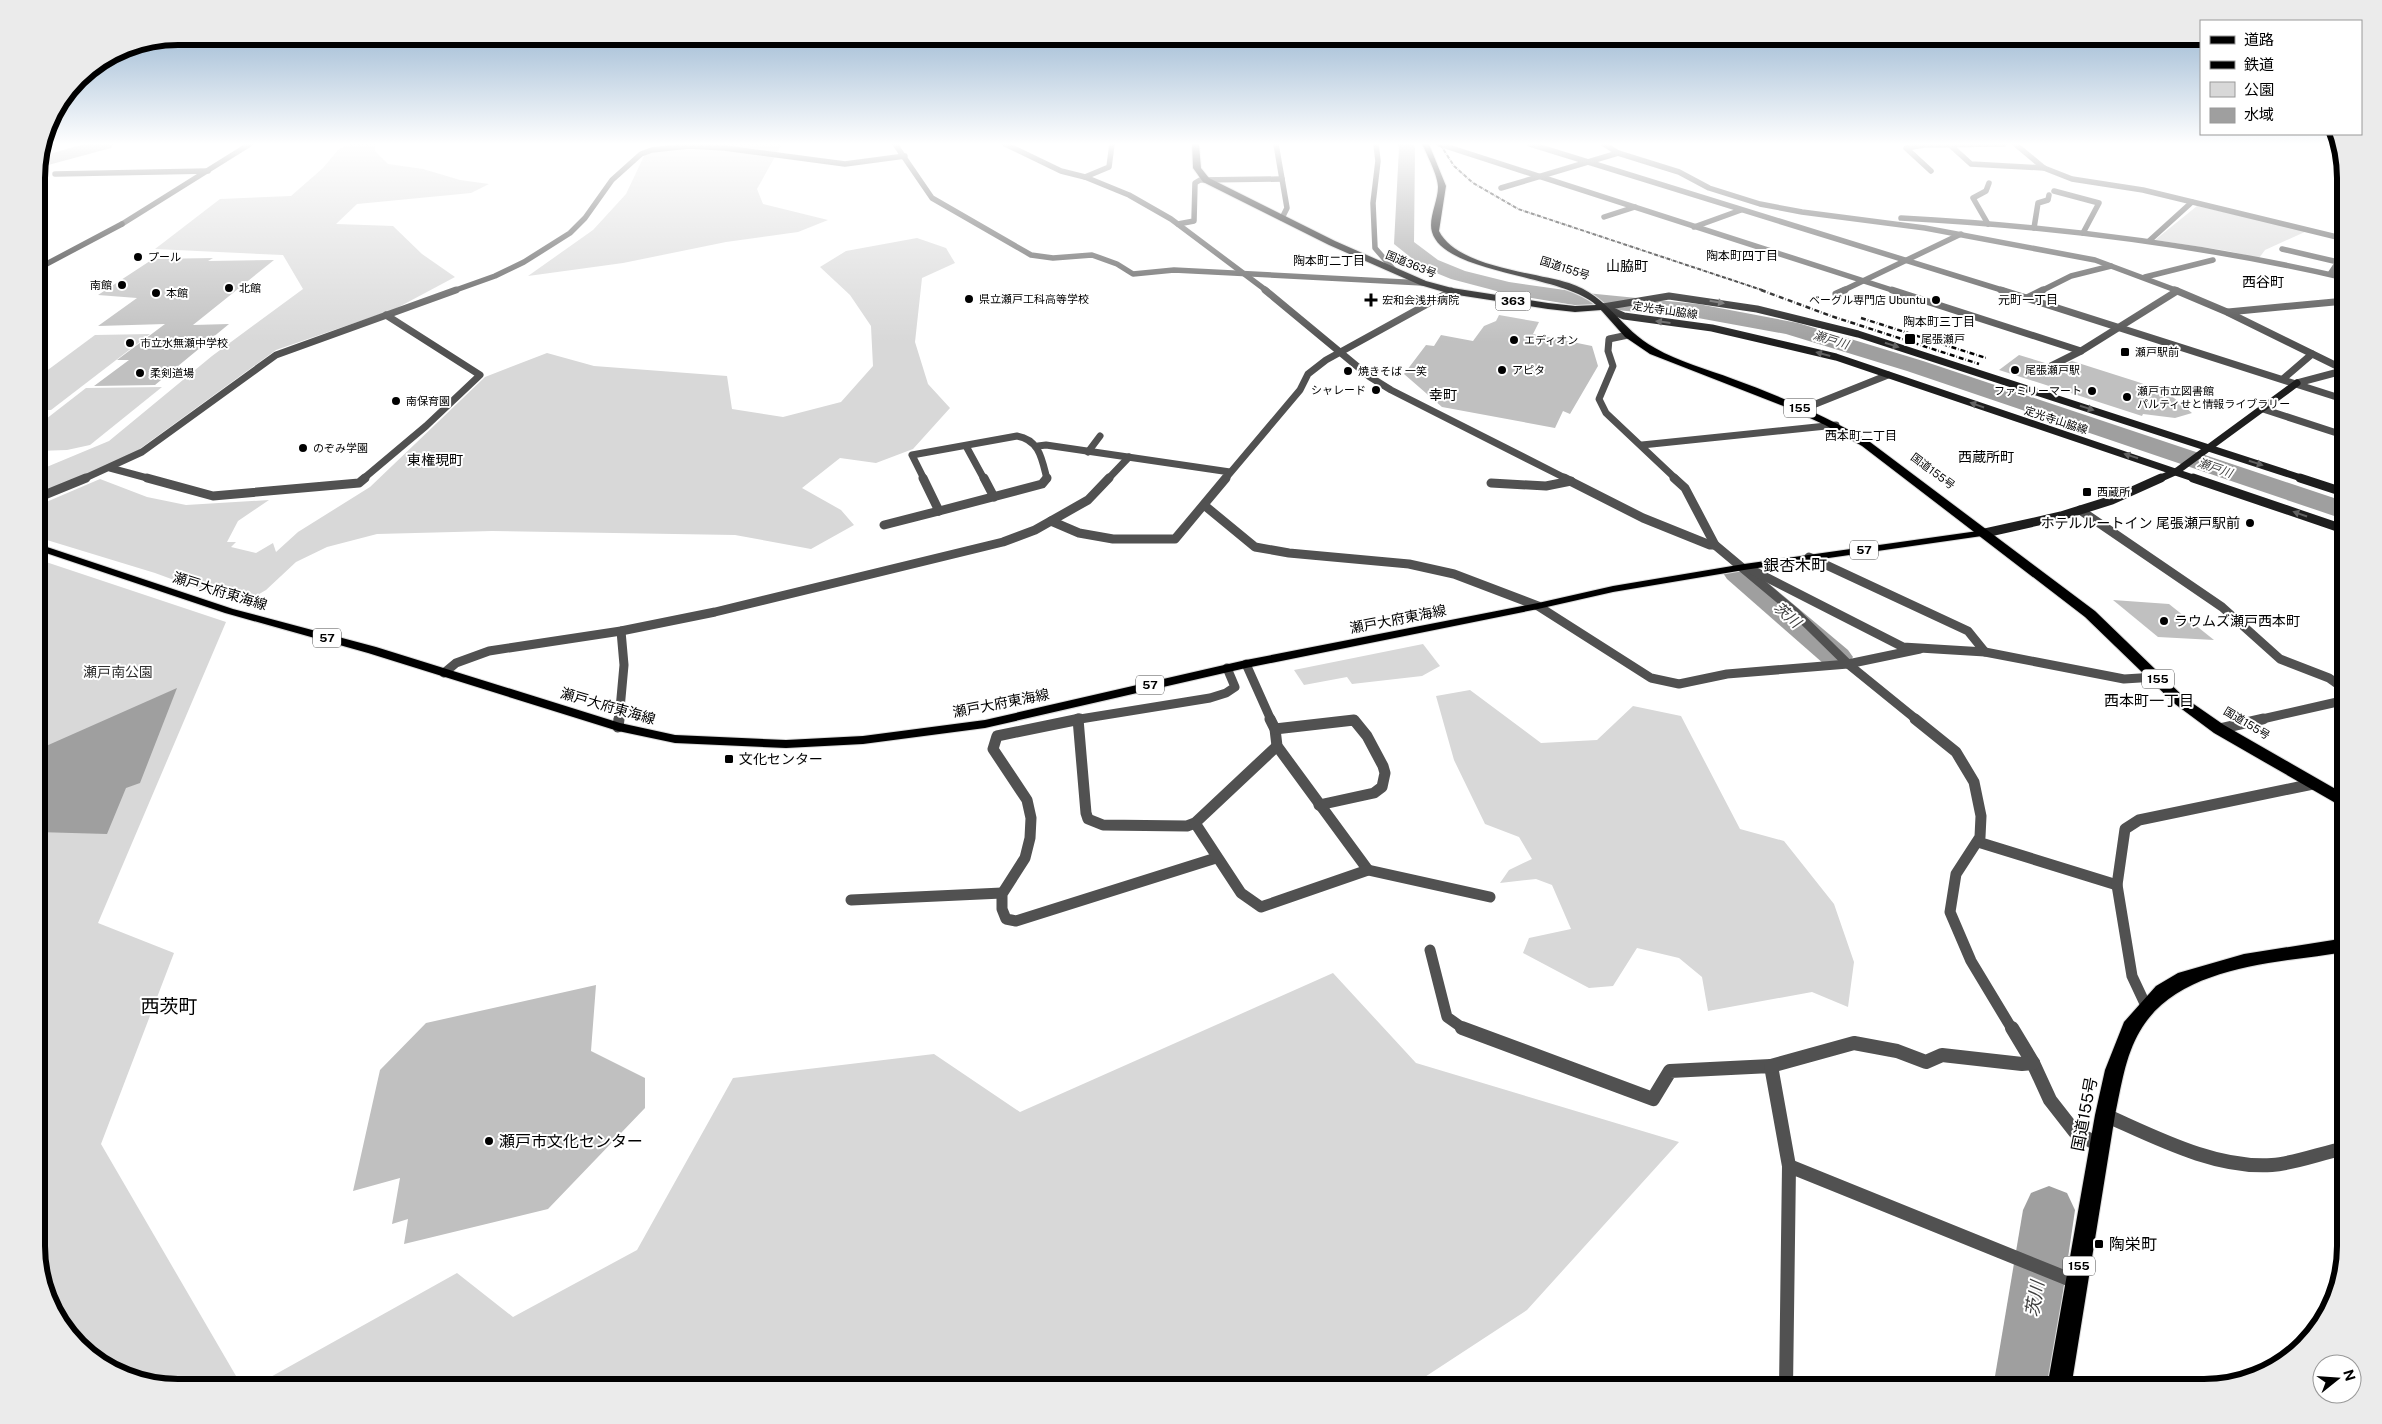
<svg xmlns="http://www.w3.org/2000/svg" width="2382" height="1424" viewBox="0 0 2382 1424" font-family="'Public Sans','Noto Sans JP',sans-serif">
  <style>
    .green { fill: #d8d8d8 }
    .water { fill: #9f9f9f }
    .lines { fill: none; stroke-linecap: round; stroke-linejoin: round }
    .river { fill: #9f9f9f; fill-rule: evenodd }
    .building { fill: #c0c0c0 }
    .primary-casing { stroke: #dbdbdb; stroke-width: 2 }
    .highway-casing { stroke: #dbdbdb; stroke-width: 2 }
    .street-far4 { stroke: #515151; stroke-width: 5.5 }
    .street-far3 { stroke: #515151; stroke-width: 7 }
    .street-far2 { stroke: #515151; stroke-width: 9 }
    .street-far1 { stroke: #515151; stroke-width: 11 }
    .street { stroke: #515151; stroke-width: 14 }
    .secondary-far2 { stroke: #1e1e1e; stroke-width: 5.5 }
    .secondary-far1 { stroke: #1e1e1e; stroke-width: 7 }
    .secondary { stroke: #1e1e1e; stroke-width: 9 }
    .primary { fill: #000; fill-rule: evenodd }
    .highway { fill: #000; fill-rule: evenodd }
    .rail-far1 { stroke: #000; stroke-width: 2; stroke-dasharray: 4 1 0.5 1; stroke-linecap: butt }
    .rail { stroke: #000; stroke-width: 2.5; stroke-dasharray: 5 2 0.5 2; stroke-linecap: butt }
    .oneway { fill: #626262 }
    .poi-dot { fill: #000; stroke: #fff; stroke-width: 2 }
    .labels { text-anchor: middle; stroke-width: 4; stroke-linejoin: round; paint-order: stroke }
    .far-poi-label { font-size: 11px; fill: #000; stroke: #fff; text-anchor: start }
    .far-street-label { font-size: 11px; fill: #000; stroke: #fff }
    .far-neighbourhood-label { font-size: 12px; fill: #000; stroke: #fff }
    .shield { fill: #fff; stroke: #4c4c4c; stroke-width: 1 }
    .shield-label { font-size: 12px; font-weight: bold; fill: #000 }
    .far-water-label { font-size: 12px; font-style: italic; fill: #404040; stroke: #fff }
    .far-quarter-label { font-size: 14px; fill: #000; stroke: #fff }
    .poi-label { font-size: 14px; fill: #000; stroke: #fff; text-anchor: start }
    .street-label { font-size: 14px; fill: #000; stroke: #fff }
    .park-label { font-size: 14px; fill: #2f2f2f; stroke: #fff }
    .water-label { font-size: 15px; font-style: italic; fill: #404040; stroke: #fff }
    .neighbourhood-label { font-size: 15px; fill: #000; stroke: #fff }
    .quarter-label { font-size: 16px; fill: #000; stroke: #fff }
    .near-street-label { font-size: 16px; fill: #000; stroke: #fff }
    .near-poi-label { font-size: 16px; fill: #000; stroke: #fff; text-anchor: start }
    .near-water-label { font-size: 18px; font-style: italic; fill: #404040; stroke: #fff }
    .near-quarter-label { font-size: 19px; fill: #000; stroke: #fff }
    .rim { fill: none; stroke: #000; stroke-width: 6 }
  </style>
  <rect width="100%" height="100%" fill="#fff"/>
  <g class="green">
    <polygon points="349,144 375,144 375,151 388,164 423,169 460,180 489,184 471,193 357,204 336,224 393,226 422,254 455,277 395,309 276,350 123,461 37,496 37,471 109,441 212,356 303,289 283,255 155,249 220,199 291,196 323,168 338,150"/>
    <polygon points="703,144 782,144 757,189 763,204 828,220 798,232 726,242 623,263 528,276 593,230 626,194 645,154"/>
    <polygon points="2197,206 2307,231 2265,250 2259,258 2228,251 2155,240"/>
    <polygon points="917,238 946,248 955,263 922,278 915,342 928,384 950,408 913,449 876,463 840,458 802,488 841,510 854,525 811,549 735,535 492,531 377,534 327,547 296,562 266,590 244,603 226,599 155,573 37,537 37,506 100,479 147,497 186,505 269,500 238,521 227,542 236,542 231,547 256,553 273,543 276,552 298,532 370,487 485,377 547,353 594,366 727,376 732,409 783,417 841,402 873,366 871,326 850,295 820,267 846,251"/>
    <polygon points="150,334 51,410 37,410 37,378 95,335"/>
    <polygon points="162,387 90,445 67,450 37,451 37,426 86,388"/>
    <polygon points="37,559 226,622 98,923 174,953 101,1144 243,1388 178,1388 107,1369 55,1317 37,1255"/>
    <polygon points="1423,644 1440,666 1422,676 1352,684 1347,677 1304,685 1294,670"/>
    <polygon points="1470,690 1541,743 1597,740 1633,706 1681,716 1740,829 1784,841 1834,904 1854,962 1848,1007 1812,992 1708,1011 1702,977 1679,958 1637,948 1613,986 1589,988 1523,953 1529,938 1571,929 1552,885 1536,879 1500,883 1509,870 1532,859 1519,837 1485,824 1454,760 1436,696"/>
    <polygon points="1333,973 1416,1063 1679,1142 1527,1310 1408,1388 251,1388 457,1273 513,1317 637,1250 733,1078 934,1054 1020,1112"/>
  </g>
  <polygon class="water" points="177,688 140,783 126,788 107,834 37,832 37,750"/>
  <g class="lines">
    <g class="river">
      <polygon points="84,144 113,144 111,148 37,168 39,157"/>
      <polygon points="1397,144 1413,144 1415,148 1414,242 1438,260 1465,271 1509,282 1586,293 1698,304 1798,323 1923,361 2346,502 2346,520 1907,371 1786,334 1698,318 1586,307 1508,294 1451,279 1424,268 1394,244 1399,148"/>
      <polygon points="1738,564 1749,567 1848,650 1853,657 1848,664 1836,667 1824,664 1727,579 1723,573 1727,567"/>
      <polygon points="2049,1186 2067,1193 2075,1210 2049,1388 1993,1388 2023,1210 2031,1193"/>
    </g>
  </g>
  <g class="building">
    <polygon points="213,258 208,261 274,260 193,325 229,324 155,385 94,386 129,360 117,360 165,324 98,326 137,298 98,295 153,259"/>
    <polygon points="1499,315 1539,322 1533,334 1592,346 1598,366 1570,414 1563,411 1555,428 1442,407 1404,374 1426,345 1434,346 1441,335 1473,341 1484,326 1496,321"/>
    <polygon points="2019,355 2045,363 2038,369 2042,375 2072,361 2138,382 2168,393 2192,413 2175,418 2143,414 2142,416 1999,370"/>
    <polygon points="2113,600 2169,604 2214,640 2158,637"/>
    <polygon points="596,985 591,1051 645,1078 645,1108 548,1209 404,1244 408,1219 392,1224 400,1178 353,1191 380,1070 426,1023"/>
  </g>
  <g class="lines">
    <g class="primary-casing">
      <polygon id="primary" points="1985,530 1990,533 1989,535 1744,570 1613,592 1538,609 1246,668 985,728 863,744 786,748 675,743 618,731 368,653 225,613 37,550 37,544 41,545 233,609 376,647 620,723 675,735 786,740 863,736 985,720 1246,660 1538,603 1613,586 1744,564"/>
    </g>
    <g class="highway-casing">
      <g id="highway">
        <path d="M1192 144H1199L1201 168 1209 178 1335 241 1426 281 1452 288 1548 303 1575 306 1596 305C1561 274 1444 274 1432 232 1428 219 1438 201 1438 187 1438 176 1427 155 1422 144H1429L1446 186 1439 231C1457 267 1533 272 1569 283 1609 296 1620 329 1655 348 1679 362 1707 369 1733 379 1780 396 1826 416 1870 442L2095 611 2185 698 2224 725 2346 795V809L2214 733 2175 704 2085 617 1862 446 1825 425 1786 407 1650 354 1625 337 1601 310 1575 312 1548 309 1451 294 1420 285 1329 245 1203 182 1193 168Z"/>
        <path d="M2346 938V952C2278 963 2178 965 2140 1031 2125 1056 2121 1088 2115 1115L2071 1388H2047L2095 1115 2105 1070 2124 1022 2156 986 2178 973 2244 954Z"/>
      </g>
    </g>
    <g class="street-far4">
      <polyline points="895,144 932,198 1031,255 1053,258 1092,255 1117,264 1133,274 1174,270 1423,283"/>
      <polyline points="1005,144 1061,171 1085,177 1129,195 1171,219 1267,291"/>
      <polyline points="1276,144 1287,208 1282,218"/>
      <polyline points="1376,144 1378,161 1373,203 1375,248 1394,270"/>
      <polyline points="1439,144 1895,291"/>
      <polyline points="1530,144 2005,291"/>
      <polyline points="1604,144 1618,153 1679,172 1709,188 1760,204 1802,212 1925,228 2095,260 2178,291"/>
      <polyline points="2015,144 2044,168 2072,179 2143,190 2345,239"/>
      <polyline points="42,145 50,144"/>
      <polyline points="1950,145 1971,164 2044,168"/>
      <polyline points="1931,171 1906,148 1924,145 2004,144"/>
      <polyline points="55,174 208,171"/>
      <polyline points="1085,177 1109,167 1112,144"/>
      <polyline points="1501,188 1618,153"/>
      <polyline points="2054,191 2099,203 2083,233"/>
      <polyline points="1604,217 1635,207"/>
      <path d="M1901 218C2051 226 2198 244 2345 278"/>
      <polyline points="122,224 250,144"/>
      <polyline points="1178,224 1194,221 1195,183 1200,180 1282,179"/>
      <polyline points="1988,224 1973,198 1986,191 1989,183"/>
      <polyline points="1694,227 1741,210"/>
      <polyline points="2034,228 2038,203 2048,200 2049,195"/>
      <polyline points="2149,241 2192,202"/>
      <polyline points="2282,249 2338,262 2330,274"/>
      <polyline points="2145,277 2213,260"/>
      <polyline points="453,291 495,276 524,262 570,233 585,218 612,180 641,154 652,150 689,146 724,148 845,164 905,156"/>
      <polyline points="1842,291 1961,234"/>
      <polyline points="2041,291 2071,276 2111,266"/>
    </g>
    <g class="street-far3">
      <polyline points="1265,290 1370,377 1391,390 1567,479"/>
      <polyline points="1892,290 2081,351"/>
      <polyline points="2001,290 2346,400"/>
      <polyline points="2175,290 2227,312 2345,370"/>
      <polyline points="1836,294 1845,290"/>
      <polyline points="2027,298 2043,290"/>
      <polyline points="2228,312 2345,301"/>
      <polyline points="1628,335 1609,339 1608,351 1613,366 1599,399 1606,413 1676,479"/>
      <polyline points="2043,370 2081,351 2177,291"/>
      <polyline points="2283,379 2312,354"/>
      <polyline points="2297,383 2346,370"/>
      <polyline points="1803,409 1888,375"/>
      <polyline points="2263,409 2346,436"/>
      <polyline points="1642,445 1836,425"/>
      <polyline points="966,446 984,479"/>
      <polyline points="1038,446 1046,445 1230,472"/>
      <polyline points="1088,452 1100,436"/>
      <polyline points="110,468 151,479"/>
      <polyline points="83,479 142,452 276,355 456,290"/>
      <polyline points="363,479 426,426 480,375 386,315"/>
      <path d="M924 479 912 455 1017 436C1040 440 1042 460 1047 479"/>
      <polyline points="1108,479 1129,457"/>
      <polyline points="1225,479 1300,390 1308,374 1326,360 1451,291"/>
    </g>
    <g class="street-far2">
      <polyline points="147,478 213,496 359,483 365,478"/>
      <polyline points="923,478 939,511"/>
      <polyline points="984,478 994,497"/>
      <polyline points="1564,478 1643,518 1710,545 1715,545"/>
      <polyline points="1674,478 1685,488 1715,545 1795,612 1848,664 1917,720"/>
      <polyline points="1491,483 1546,486 1571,481"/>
      <polyline points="37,498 86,478"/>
      <polyline points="1204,505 1255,547 1289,553 1409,564 1454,574 1538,606 1651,678 1679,684 1727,674 1848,664 1920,649"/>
      <polyline points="2080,510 2222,607 2280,659 2329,678 2346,690"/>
      <polyline points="939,511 1042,484 1047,478"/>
      <polyline points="1051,521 1079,533 1113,539 1175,539 1226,478"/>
      <polyline points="884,525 939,511"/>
      <polyline points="1809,557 1968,631 1985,652"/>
      <polyline points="1754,571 1903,647 1985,652 2124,679 2156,677"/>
      <polyline points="1246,664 1271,720"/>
      <polyline points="444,673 456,663 489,651 621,631 715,612 1003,542 1035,530 1088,500 1109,478"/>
      <polyline points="619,720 624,665 621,631"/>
      <polyline points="1074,720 1210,698 1226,693 1235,687 1227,668"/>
      <polyline points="2258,720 2346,700"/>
    </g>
    <g class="street-far1">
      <polyline points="1078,719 1086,813 1088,819 1103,825 1187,826 1195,823 1277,746"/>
      <polyline points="1080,719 997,736 993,749 1027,800 1031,818 1030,838 1025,858 1002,894 1002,909 1006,919 1016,921 1216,858"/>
      <polyline points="1270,719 1275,729 1277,746 1368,870"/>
      <polyline points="1915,719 1956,752 1974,782 1981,816 1980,837 1956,874 1950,912 1971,961 2012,1029"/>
      <polyline points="618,727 619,719"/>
      <polyline points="1275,729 1354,720 1367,736 1383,766 1385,773 1382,787 1374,793 1319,805"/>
      <polyline points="2219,729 2263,719"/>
      <polyline points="1195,823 1241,893 1261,907 1368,870 1490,897"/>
      <polyline points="1978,842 2117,885"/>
      <polyline points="851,900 1002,893"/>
      <polyline points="1430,950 1447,1017 1464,1029"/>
      <polyline points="2147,1008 2132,976 2117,885 2125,829 2139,820 2313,784"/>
    </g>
    <g class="street">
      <polyline points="1462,1028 1653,1099 1670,1071 1771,1066 1789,1166"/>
      <polyline points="2012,1028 2033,1063 2050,1100 2075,1132 2099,1145"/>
      <polyline points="1771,1066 1854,1043 1897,1051 1926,1062 1942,1055 2022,1064 2033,1063"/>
      <path d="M2105 1115C2155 1137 2215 1169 2272 1165 2297 1163 2321 1153 2346 1148"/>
      <polyline points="1786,1388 1789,1166 2076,1282"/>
    </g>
    <polyline class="secondary-far2" points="37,269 122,224"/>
    <g class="secondary-far1">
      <polyline points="1603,307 1624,316 1712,328 1836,357 2196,479"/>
      <polyline points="1603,307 1669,296 1757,309 1858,334 2304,479"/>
      <polyline points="2159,479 2177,471 2297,383"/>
    </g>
    <g class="secondary">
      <polyline points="2193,478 2346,530"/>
      <polyline points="2300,478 2346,493"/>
      <polyline points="1985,533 2061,516 2112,500 2161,478"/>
    </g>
    <use href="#primary" class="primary"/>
    <use href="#highway" class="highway"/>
    <polyline class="rail-far1" points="1440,144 1454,166 1473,183 1518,209 1765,291"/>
    <g class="rail">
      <polyline points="1761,290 1831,316 1979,364"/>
      <polyline points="1861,318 1986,358"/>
    </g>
  </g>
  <defs><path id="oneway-solid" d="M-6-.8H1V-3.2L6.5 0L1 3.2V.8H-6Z" transform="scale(1.25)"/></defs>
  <g class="oneway">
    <use href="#oneway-solid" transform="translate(1717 302) rotate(10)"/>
    <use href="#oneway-solid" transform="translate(1663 322) rotate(-173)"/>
    <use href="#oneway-solid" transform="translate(1892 345) rotate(18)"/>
    <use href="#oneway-solid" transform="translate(1823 354) rotate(-165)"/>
    <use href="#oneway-solid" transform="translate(1977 405) rotate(-161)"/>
    <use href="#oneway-solid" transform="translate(2087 408) rotate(18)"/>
    <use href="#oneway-solid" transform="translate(2131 456) rotate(-162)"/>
    <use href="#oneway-solid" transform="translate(2256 463) rotate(17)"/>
    <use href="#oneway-solid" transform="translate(2300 514) rotate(-161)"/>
  </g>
  <linearGradient id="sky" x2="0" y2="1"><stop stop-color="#8baccb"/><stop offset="0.42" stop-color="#fff"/><stop offset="1" stop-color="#fff" stop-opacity="0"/></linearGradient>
  <rect width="2382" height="343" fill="url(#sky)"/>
  <g class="poi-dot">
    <circle cx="138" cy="257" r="5"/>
    <circle cx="122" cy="285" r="5"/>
    <circle cx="229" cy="288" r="5"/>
    <circle cx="156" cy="293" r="5"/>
    <circle cx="969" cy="299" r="5"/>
    <path d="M1368.5 292.5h5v5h5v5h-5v5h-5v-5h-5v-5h5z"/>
    <circle cx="1936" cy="300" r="5"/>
    <rect x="1904" y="333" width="12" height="12" rx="2.5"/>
    <circle cx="1514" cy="340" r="5"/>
    <circle cx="130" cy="343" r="5"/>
    <rect x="2120" y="347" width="10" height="10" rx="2.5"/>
    <circle cx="1502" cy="370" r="5"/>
    <circle cx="2015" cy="370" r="5"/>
    <circle cx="1348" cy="371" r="5"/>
    <circle cx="140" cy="373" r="5"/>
    <circle cx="1376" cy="390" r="5"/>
    <circle cx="2092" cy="391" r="5"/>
    <circle cx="2127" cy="397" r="5"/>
    <circle cx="396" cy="401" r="5"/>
    <circle cx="303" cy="448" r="5"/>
    <rect x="2082" y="487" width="10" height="10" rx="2.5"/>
    <circle cx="2250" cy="523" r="5"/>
    <circle cx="2164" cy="621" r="5"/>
    <rect x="724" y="754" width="10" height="10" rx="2.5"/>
    <circle cx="489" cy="1141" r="5"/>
    <rect x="2094" y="1239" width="10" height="10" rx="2.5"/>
  </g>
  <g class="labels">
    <g class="far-poi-label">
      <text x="148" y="261">プール</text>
      <text x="112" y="289" text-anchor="end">南館</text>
      <text x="239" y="292">北館</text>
      <text x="166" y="297">本館</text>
      <text x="979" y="303">県立瀬戸工科高等学校</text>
      <text x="1382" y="304">宏和会浅井病院</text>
      <text x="1926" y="304" text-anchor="end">ベーグル専門店 Ubuntu</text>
      <text x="1921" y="343">尾張瀬戸</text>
      <text x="1524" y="344">エディオン</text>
      <text x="140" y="347">市立水無瀬中学校</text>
      <text x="2135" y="356">瀬戸駅前</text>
      <text x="1512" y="374">アピタ</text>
      <text x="2025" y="374">尾張瀬戸駅</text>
      <text x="1358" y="375">焼きそば 一笑</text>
      <text x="150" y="377">柔剣道場</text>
      <text x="1366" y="394" text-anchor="end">シャレード</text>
      <text x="2082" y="395" text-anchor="end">ファミリーマート</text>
      <text x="2137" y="395">瀬戸市立図書館<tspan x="2137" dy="13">パルティせと情報ライブラリー</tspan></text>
      <text x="406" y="405">南保育園</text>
      <text x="313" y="452">のぞみ学園</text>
      <text x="2097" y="496">西蔵所</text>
    </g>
    <g class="far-street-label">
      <text transform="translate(1411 264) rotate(22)" y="4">国道363号</text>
      <text transform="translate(1565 268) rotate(18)" y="4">国道155号</text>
      <text transform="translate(1665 310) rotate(8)" y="4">定光寺山脇線</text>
      <text transform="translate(2056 420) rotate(18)" y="4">定光寺山脇線</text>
      <text transform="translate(1933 471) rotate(37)" y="4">国道155号</text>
      <text transform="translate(2247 723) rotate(31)" y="4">国道155号</text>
    </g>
    <g class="far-neighbourhood-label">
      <text x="1742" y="260">陶本町四丁目</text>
      <text x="1329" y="265">陶本町二丁目</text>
      <text x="2028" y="304">元町一丁目</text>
      <text x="1939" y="326">陶本町三丁目</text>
      <text x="1861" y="440">西本町二丁目</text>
    </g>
    <g class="shield">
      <rect x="1495.5" y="291.5" width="35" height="19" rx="4"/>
      <rect x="1784" y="398.5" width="32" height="19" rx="4"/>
      <rect x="1850" y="540.5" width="28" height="19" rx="4"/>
      <rect x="313" y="628.5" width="28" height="19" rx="4"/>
      <rect x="2142" y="669.5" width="32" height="19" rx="4"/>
      <rect x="1136" y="675.5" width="28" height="19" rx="4"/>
      <rect x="2063" y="1256.5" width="32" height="19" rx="4"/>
    </g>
    <g class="shield-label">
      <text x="1513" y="305">363</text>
      <text x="1800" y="412">155</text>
      <text x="1864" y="554">57</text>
      <text x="327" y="642">57</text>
      <text x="2158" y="683">155</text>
      <text x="1150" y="689">57</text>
      <text x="2079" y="1270">155</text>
    </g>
    <g class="far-water-label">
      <text transform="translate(1831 340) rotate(17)" y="4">瀬戸川</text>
      <text transform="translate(2215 468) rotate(19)" y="4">瀬戸川</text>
    </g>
    <g class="far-quarter-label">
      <text x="1627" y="271">山脇町</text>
      <text x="2263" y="287">西谷町</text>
      <text x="1443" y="400">幸町</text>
      <text x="1986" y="462">西蔵所町</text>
      <text x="435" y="465">東権現町</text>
    </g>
    <g class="poi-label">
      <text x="2240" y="528" text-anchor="end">ホテルルートイン 尾張瀬戸駅前</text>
      <text x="2174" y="626">ラウムズ瀬戸西本町</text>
      <text x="739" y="764">文化センター</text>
    </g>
    <g class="street-label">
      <text transform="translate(220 591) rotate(17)" y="5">瀬戸大府東海線</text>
      <text transform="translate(1398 619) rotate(-11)" y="5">瀬戸大府東海線</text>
      <text transform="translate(1001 703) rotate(-11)" y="5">瀬戸大府東海線</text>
      <text transform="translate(608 706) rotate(16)" y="5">瀬戸大府東海線</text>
    </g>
    <g class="park-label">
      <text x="118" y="677">瀬戸南公園</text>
    </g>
    <g class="water-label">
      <text transform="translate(1787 615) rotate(41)" y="5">茨川</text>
    </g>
    <g class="neighbourhood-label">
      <text x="2149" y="706">西本町一丁目</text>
    </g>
    <g class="quarter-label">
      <text x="1795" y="571">銀杏木町</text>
    </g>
    <g class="near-street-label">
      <text transform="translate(2084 1114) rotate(-79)" y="6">国道155号</text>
    </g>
    <g class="near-poi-label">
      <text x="499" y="1147">瀬戸市文化センター</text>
      <text x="2109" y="1250">陶栄町</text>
    </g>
    <g class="near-water-label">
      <text transform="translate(2035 1299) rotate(-81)" y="6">茨川</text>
    </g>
    <g class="near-quarter-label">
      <text x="169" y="1013">西茨町</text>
    </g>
  </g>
  <path d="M0 0H2382V1424H0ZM178 45H2204A133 133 0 0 1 2337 178V1246A133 133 0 0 1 2204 1379H178A133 133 0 0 1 45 1246V178A133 133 0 0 1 178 45Z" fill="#ebebeb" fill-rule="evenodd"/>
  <path class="rim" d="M178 45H2204A133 133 0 0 1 2337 178V1246A133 133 0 0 1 2204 1379H178A133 133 0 0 1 45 1246V178A133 133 0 0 1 178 45Z"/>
  <rect x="2200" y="20" width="162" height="115" fill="#ffffff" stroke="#999999"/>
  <rect x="2210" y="36" width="25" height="8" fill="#000000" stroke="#999999"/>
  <text x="2244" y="45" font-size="15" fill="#000000">道路</text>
  <rect x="2210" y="61" width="25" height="8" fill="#000000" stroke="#999999"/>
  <text x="2244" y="70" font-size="15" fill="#000000">鉄道</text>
  <rect x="2210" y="82" width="25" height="15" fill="#d8d8d8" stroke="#999999"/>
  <text x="2244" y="95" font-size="15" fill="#000000">公園</text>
  <rect x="2210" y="108" width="25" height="15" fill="#9f9f9f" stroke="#999999"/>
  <text x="2244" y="120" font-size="15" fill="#000000">水域</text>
  <g transform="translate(2337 1379) rotate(73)"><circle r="24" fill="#ffffff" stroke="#999999"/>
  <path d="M0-4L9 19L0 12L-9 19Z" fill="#000000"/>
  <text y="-8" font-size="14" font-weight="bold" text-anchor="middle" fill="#000000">N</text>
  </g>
</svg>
